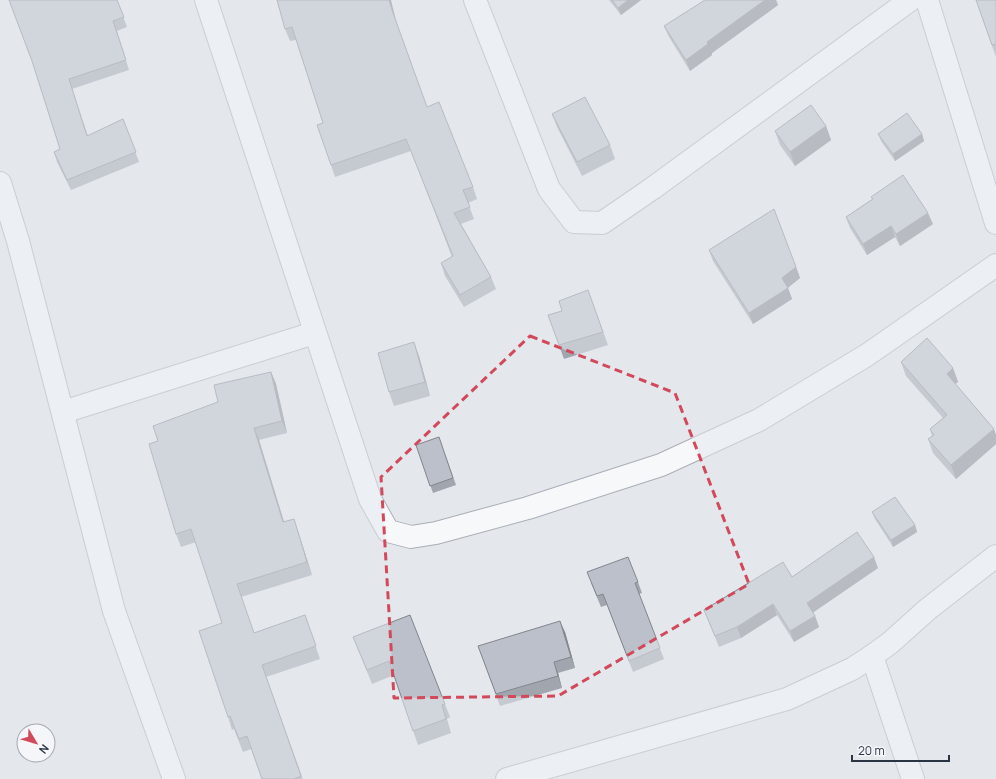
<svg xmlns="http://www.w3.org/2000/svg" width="996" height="779" viewBox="0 0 996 779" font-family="Manrope,sans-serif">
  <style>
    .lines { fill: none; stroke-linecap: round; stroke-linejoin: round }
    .street-casing { stroke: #a9aeb7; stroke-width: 24 }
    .street { stroke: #f7f8fa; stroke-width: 22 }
    .wall { fill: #a1a5ae }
    .shaded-wall { fill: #83868d }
    .building { fill: #bbc0ca; stroke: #83868d }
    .marked { fill: none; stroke: #d1495b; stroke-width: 3; stroke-dasharray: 8 5; stroke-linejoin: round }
  </style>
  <rect width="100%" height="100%" fill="#e4e7ec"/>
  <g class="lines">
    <g class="street-casing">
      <g id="street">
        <polyline points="206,0 370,499 388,531 411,537 436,533 528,508 661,465 759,420 867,355 996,265"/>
        <polyline points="475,0 549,189 574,222 602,223 653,188 910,0"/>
        <polyline points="927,0 996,223"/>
        <polyline points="0,183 18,241 114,611 174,779"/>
        <polyline points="63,412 314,333"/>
        <polyline points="872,656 913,779"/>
        <polyline points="507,779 787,699 852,669 872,656 890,643 928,609 996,556"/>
      </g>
    </g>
    <use href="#street" class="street"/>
  </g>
  <g class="wall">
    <polygon points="117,0 127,27 117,31 129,70 72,89 88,136 123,119 139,162 71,190 57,162 54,152 60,149 33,64"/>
    <polygon points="277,0 397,25 427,107 473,187 477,199 468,203 474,219 461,224 491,277 496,289 464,307 445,276 441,263 452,257 411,151 335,177 331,165 323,123 296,40 290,41 285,29"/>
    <polygon points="609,0 641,0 621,15"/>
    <polygon points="705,0 776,0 778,5 712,53 712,55 690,71 669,37 664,26"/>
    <polygon points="976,0 996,0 996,57"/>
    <polygon points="552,114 610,145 615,159 582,176 557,127"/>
    <polygon points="826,126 831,140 795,166 780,145 775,131"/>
    <polygon points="878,134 922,134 924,141 895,161 881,141"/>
    <polygon points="871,197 933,224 900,246 895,237 867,255 850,228 846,217 872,199"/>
    <polygon points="709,250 796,267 800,278 788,288 792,299 753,324 713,261"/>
    <polygon points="588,290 608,345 564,359 548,315 562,311"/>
    <polygon points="419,356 430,396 394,406 389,392"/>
    <polygon points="901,362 953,368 958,382 955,384 996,435 996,444 956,479 933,453 928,439 932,436 930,429 943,418 906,376"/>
    <polygon points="271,372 276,384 287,433 259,440 284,522 294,519 312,575 241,597 254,633 305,615 320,659 266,677 303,779 262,779 251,749 243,752 234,729 232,730 228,717 222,623 196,542 181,547 176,534 158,441 218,402"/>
    <polygon points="439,437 456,485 433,493 416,445"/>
    <polygon points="872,512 915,525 917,532 893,547 875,519"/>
    <polygon points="878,568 813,612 815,616 819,627 794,642 777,615 741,638 719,647 704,610 792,577"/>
    <polygon points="638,582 642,593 639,594 664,659 633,672 607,605 601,607 591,583"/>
    <polygon points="410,615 450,717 447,719 451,733 418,745 394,675 372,684 353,637"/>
    <polygon points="565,632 575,668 558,673 562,688 500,706 478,646"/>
  </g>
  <g class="shaded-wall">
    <polygon points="389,0 391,0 397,25 393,13"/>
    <polygon points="628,0 641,0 621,15 618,8"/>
    <polygon points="765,0 776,0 778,5 712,53 712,55 690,71 686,60 707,42"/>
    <polygon points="826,126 831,140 795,166 790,152"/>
    <polygon points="922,134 924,141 895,161 893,154"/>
    <polygon points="928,213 933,224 900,246 896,234"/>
    <polygon points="891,226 895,237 867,255 863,244"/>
    <polygon points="796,267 800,278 786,289 782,278"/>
    <polygon points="788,288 792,299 753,324 749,313"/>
    <polygon points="414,342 419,356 430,396 425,382"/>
    <polygon points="953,368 958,382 951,387 947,374"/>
    <polygon points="271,372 276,384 287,433 282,421"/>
    <polygon points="254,428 259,440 288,535 283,522"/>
    <polygon points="994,429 996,435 996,444 956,479 951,465"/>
    <polygon points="294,519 298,531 312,575 307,562"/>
    <polygon points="915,525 917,532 893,547 891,540"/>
    <polygon points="874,557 878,568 811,614 807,603"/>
    <polygon points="773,604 777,615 741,638 737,627"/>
    <polygon points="815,616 819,627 794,642 790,631"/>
    <polygon points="560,621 565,632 575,668 571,657"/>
    <polygon points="554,662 558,673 562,688 558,676"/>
  </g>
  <g class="building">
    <polygon points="9,0 117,0 124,17 113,21 126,60 69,79 87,136 123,119 136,152 67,180 54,152 60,149 32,61"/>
    <polygon points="277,0 389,0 393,13 427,107 439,102 473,187 463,190 470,207 454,213 491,277 460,295 441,263 453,256 406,139 331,165 317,125 323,123 292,27 285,29"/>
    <polygon points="612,0 628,0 618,8"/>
    <polygon points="705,0 765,0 707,42 708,44 686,60 664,26"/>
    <polygon points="976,0 996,0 996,44 992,45"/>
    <polygon points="585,97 610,145 577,162 552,114"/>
    <polygon points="811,105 826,126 790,152 775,131"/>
    <polygon points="907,113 922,134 893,154 878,134"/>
    <polygon points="903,175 928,213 896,234 891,226 863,244 846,217 873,199 871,197"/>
    <polygon points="774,209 796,267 782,278 788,288 749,313 709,250"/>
    <polygon points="588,290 603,332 559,345 548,315 562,311 559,301"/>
    <polygon points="927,338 953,368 947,374 994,429 951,465 928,439 934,435 930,429 947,415 901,362"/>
    <polygon points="414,342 425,382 389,392 378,353"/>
    <polygon points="271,372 282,421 254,428 283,522 294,519 307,562 237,584 254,633 305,615 316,646 262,665 301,776 294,779 262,779 247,736 239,739 230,716 228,717 199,631 222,623 191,529 176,534 149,444 158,441 153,426 218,402 214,385"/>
    <polygon points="439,437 453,478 430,486 416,445"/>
    <polygon points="895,497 915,525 891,540 872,512"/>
    <polygon points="857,532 874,557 807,603 815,616 790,631 773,604 737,627 715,636 704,610 783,562 792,577"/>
    <polygon points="628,557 638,582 635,583 660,648 629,661 603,594 597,596 587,572"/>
    <polygon points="410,615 445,704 442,705 446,719 413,731 389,661 367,670 353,637"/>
    <polygon points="560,621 571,657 554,662 558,676 496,694 478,646"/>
  </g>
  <path d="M0 0H996V779H0ZM530 336 675 393 749 584 558 696 394 698 381 477Z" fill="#e4e7ec" fill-opacity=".55" fill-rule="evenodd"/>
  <path class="marked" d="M530 336 675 393 749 584 558 696 394 698 381 477Z"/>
  <g transform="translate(36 743) rotate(128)"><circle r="19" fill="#f4f6f9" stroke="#a4a8b1"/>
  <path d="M0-3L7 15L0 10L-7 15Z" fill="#d1495b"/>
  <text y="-6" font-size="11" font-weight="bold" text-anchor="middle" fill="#2b3445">N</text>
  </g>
  <path d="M852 755v6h97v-6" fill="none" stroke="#2b3445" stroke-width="2"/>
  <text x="858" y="755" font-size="12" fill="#2b3445" stroke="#f4f6f9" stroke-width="3" paint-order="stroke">20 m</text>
</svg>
